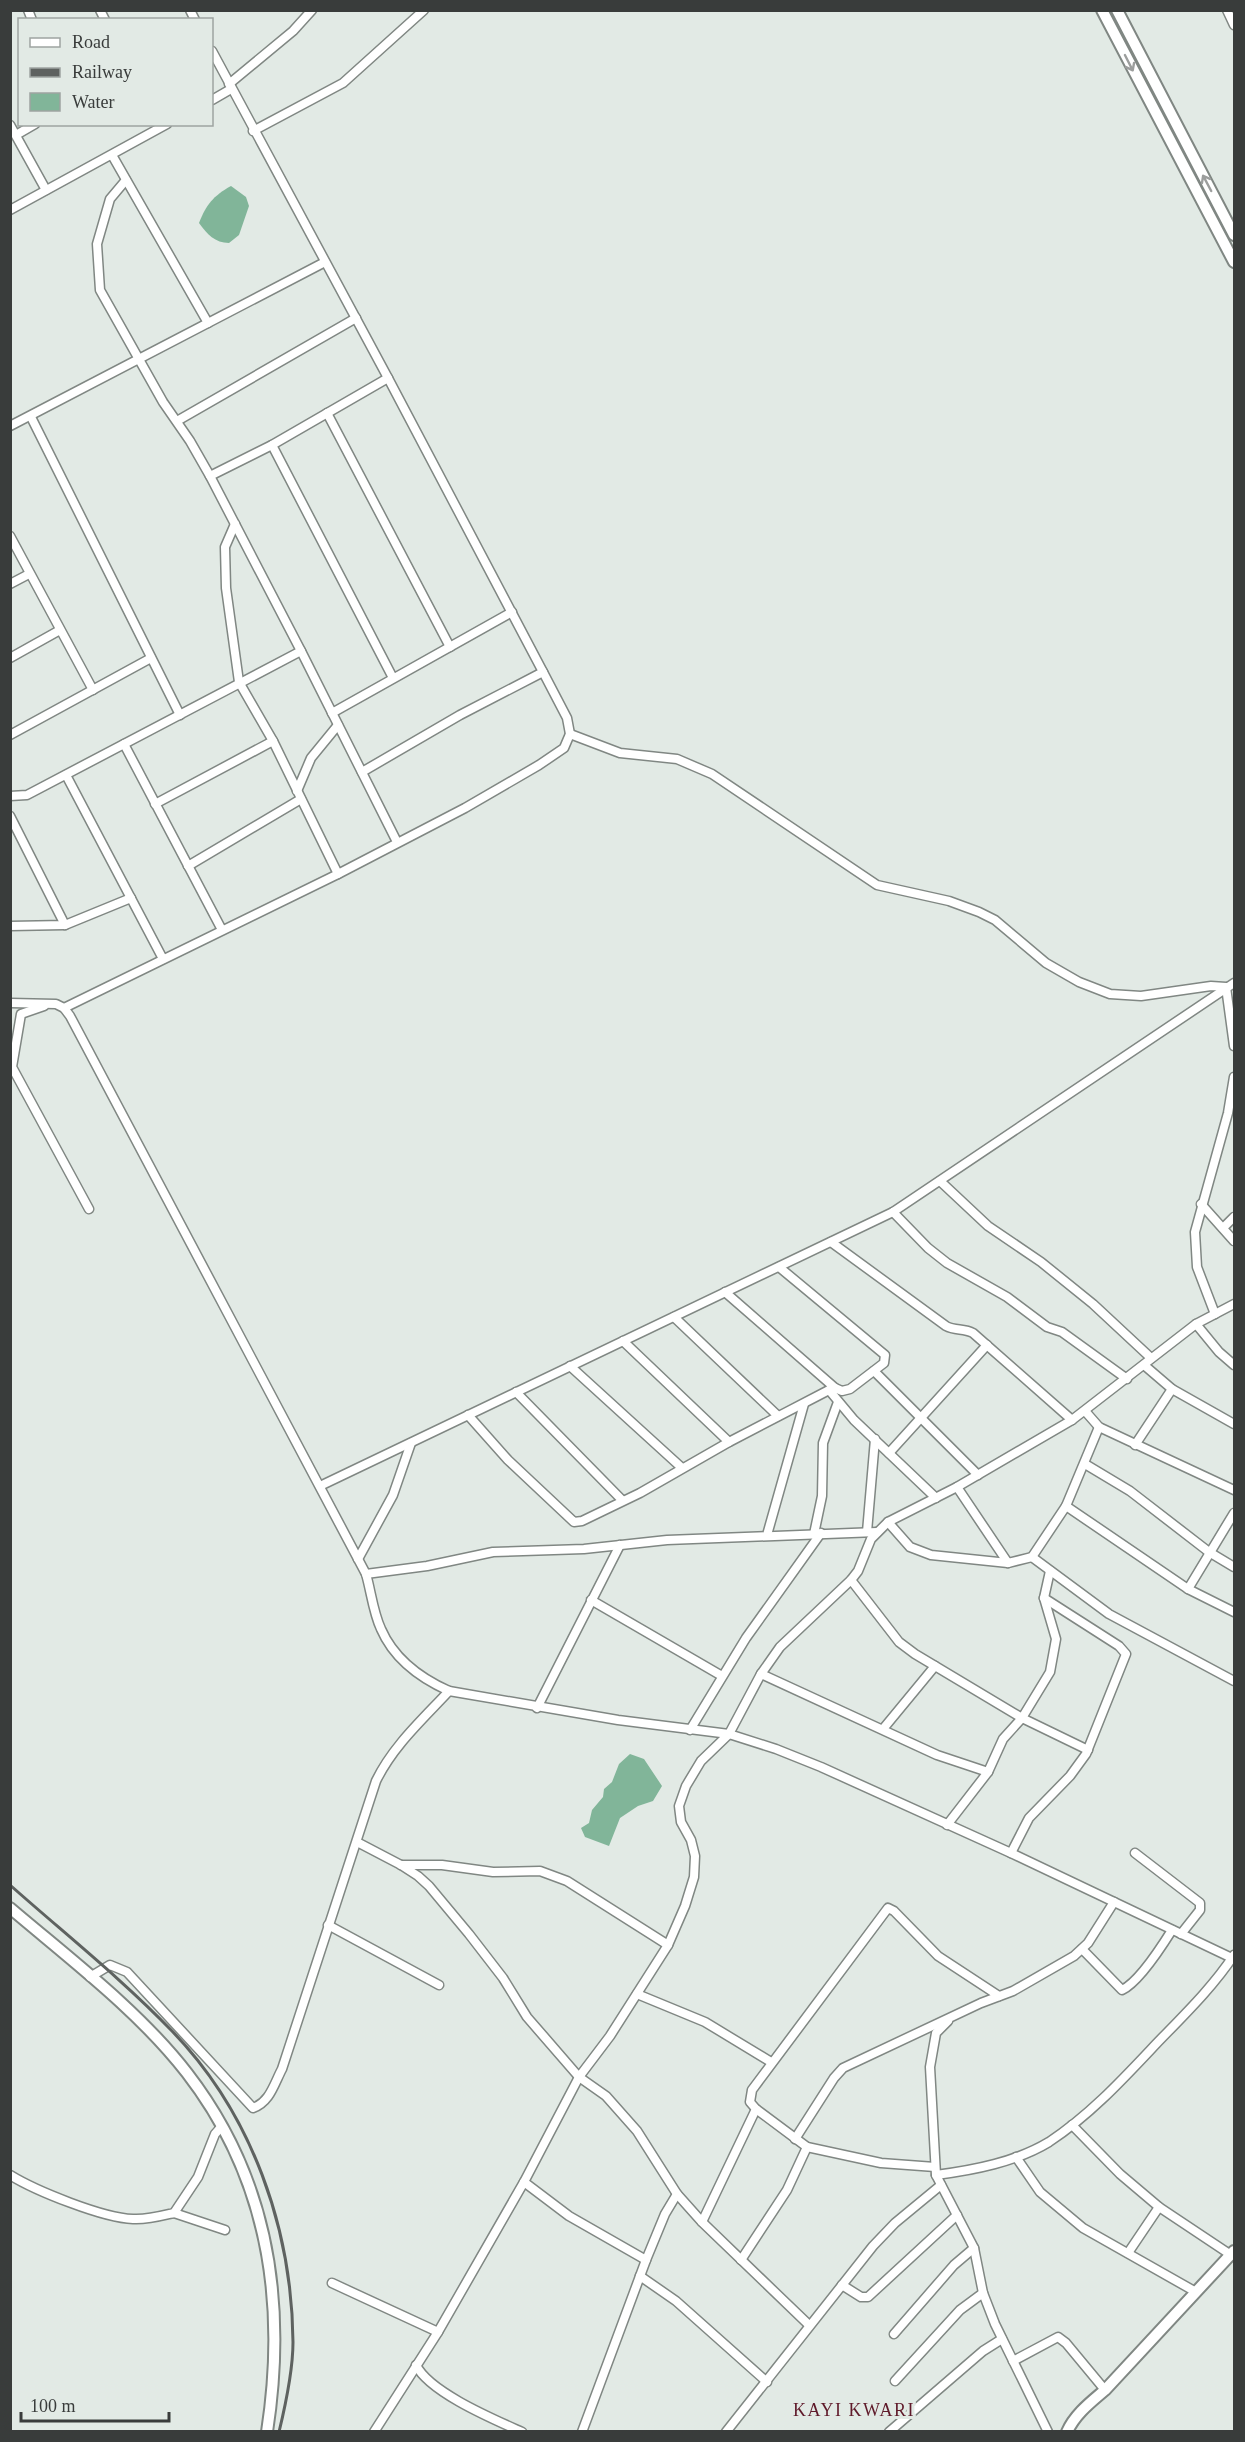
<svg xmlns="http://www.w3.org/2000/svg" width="1245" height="2442" viewBox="0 0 1245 2442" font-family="'Times New Roman',serif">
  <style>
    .water { fill: #81b599 }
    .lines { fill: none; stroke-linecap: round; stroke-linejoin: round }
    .minor-casing { stroke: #808783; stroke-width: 11 }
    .tertiary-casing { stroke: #808783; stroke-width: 14 }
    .minor { stroke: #fff; stroke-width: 8 }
    .tertiary { stroke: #fff; stroke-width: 10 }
    .rail { stroke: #5e6260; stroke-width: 3 }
    .oneway { stroke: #9c9e9d }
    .labels { text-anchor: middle; stroke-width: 6; stroke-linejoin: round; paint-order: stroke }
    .quarter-label { font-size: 18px; letter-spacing: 1.5px; fill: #5f1a2a; stroke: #e2eae5 }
  </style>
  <rect width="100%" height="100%" fill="#e2eae5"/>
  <g class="water">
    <path d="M231 186 246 197 249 206 239 235 229 243C215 243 207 234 199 223 206 205 213 196 231 186Z"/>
    <polygon points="630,1754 644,1759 662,1786 653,1801 638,1806 620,1818 609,1846 585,1837 581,1828 589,1823 592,1810 603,1797 604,1789 612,1782 619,1764"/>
  </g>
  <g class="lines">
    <g class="minor-casing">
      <g id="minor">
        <polyline points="28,10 32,20"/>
        <polyline points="100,10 105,20"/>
        <polyline points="190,10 195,20"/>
        <polyline points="1227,10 1234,25"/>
        <polyline points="229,84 293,31 312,10"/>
        <polyline points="212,100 231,89"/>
        <polyline points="10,125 46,190"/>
        <polyline points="253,131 343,83 424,10"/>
        <polyline points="16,135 35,124"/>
        <polyline points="112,155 208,323"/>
        <polyline points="126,180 110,199 97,244 100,290 163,402 190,441 210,476 301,651 397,842"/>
        <polyline points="10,210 167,124"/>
        <polyline points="327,413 450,647"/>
        <polyline points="31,417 180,715"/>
        <polyline points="177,421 356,318"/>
        <polyline points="10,426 325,262"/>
        <polyline points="272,445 393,678"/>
        <polyline points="210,476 272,445 388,378"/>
        <polyline points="235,524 225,547 226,588 239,682 273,741 338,874"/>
        <polyline points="10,536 93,690"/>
        <polyline points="10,584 29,574"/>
        <polyline points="10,658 60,630"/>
        <polyline points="332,713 512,612"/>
        <polyline points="570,734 620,753 677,759 712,774 877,885 949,901 979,912 995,920 1046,963 1079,982 1110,994 1141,996 1211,986 1226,987 1234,1046"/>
        <polyline points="10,735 151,658"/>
        <polyline points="124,744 222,930"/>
        <polyline points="362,772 460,715 543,672"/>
        <polyline points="66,775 163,959"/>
        <polyline points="297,791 311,758 338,725"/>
        <polyline points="10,796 27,795 301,651"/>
        <polyline points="155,804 273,741"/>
        <polyline points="10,816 65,925"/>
        <polyline points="188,866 301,799"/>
        <polyline points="10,926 65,925 131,898"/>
        <path d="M10 1003 56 1004 64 1008 70 1016 366 1574C371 1591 373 1612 381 1629 394 1659 420 1678 449 1691L618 1720 729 1734 776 1749 821 1767 1011 1853 1234 1959"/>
        <polyline points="44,1006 21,1014 12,1067 89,1209"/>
        <polyline points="64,1008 338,874 465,808 539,765 564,748 570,734 567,718 543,672 388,378 212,51"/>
        <polyline points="940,1181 988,1226 1041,1262 1093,1304 1151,1358"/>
        <polyline points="1201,1204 1234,1241"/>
        <polyline points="893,1212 928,1248 947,1263 1007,1297 1047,1327 1062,1332 1127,1379"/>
        <polyline points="1223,1228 1234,1217"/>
        <path d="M831 1242 946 1326C955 1331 964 1328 973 1333L1072 1420"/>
        <polyline points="725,1292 835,1388"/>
        <polyline points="1215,1314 1197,1267 1195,1232 1228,1113 1234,1077"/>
        <polyline points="674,1317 778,1416"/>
        <polyline points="1196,1324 1219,1352 1234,1365"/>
        <polyline points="623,1341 729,1442"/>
        <polyline points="1144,1365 1172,1389 1234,1424"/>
        <polyline points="570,1366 682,1468"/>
        <polyline points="874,1371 978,1475"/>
        <polyline points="829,1390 854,1420 936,1498"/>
        <polyline points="516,1392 622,1500"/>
        <polyline points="1085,1411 1099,1427 1234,1490"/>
        <polyline points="468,1415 508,1460 574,1522 582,1521 640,1493 729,1442 829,1390 835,1388 842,1391 850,1389 884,1363 885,1355 779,1267"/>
        <polyline points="1135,1445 1172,1389"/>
        <polyline points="889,1453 987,1345"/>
        <polyline points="1085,1464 1130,1491 1209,1552 1234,1567"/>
        <polyline points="320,1486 893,1212 1234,983"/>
        <polyline points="957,1487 1008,1563"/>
        <polyline points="1066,1506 1188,1589 1234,1612"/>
        <polyline points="888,1522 910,1547 931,1555 1008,1563 1032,1557 1066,1506 1099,1427"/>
        <polyline points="867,1532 875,1439"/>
        <polyline points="814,1534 822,1496 823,1443 838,1402"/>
        <polyline points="767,1535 804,1404"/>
        <polyline points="1032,1557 1109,1614 1234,1681"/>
        <polyline points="358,1559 393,1495 411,1443"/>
        <polyline points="366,1574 427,1566 493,1552 584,1549 667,1540 877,1532"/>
        <polyline points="851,1580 899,1642 915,1654 1022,1718 1088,1750"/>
        <polyline points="1188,1589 1234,1513"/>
        <polyline points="591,1600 722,1676"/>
        <polyline points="761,1674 937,1755 988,1772"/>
        <polyline points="537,1708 620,1545"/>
        <polyline points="883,1729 935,1666"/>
        <polyline points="690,1730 746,1638 821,1533"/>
        <polyline points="947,1825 988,1772 1003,1739 1022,1718 1050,1672 1056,1639 1044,1598 1050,1571"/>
        <polyline points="357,1842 401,1865 418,1876 429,1886 469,1934 503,1978 527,2017 579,2077 606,2096 637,2131 677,2194 702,2222 809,2325"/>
        <polyline points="1011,1853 1029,1818 1070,1776 1086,1754 1126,1654 1119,1646 1044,1598"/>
        <polyline points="1135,1853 1200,1903 1200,1910 1181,1934"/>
        <polyline points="401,1865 442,1865 493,1872 540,1871 567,1881 668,1945"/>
        <polyline points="328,1925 439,1985"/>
        <path d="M1082 1949 1122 1990C1139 1982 1162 1946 1172 1930"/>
        <path d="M90 1977 110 1965 127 1972 253 2108C270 2102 274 2084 282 2069L376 1781C393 1746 422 1720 449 1691"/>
        <polyline points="637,1994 705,2022 771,2062"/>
        <polyline points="948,2021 936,2033 930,2067 936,2175 974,2248 983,2293 995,2324 1048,2432"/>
        <polyline points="1072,2125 1120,2174 1159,2207 1231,2255"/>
        <polyline points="795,2139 834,2078 843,2068 981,2003 1013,1991 1074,1956 1088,1943 1114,1902"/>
        <polyline points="1016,2157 1040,2192 1083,2228 1196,2292"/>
        <polyline points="935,2167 881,2163 807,2147 756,2109 750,2102 752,2090 888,1908 894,1911 938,1956 999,1996"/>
        <path d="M10 2175C36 2191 103 2218 133 2219 146 2220 161 2216 174 2213L198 2177 215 2134 222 2126"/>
        <path d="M936 2175C974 2170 1016 2162 1049 2142 1090 2115 1123 2079 1156 2044 1183 2016 1213 1987 1234 1955"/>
        <polyline points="524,2182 569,2216 646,2260"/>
        <polyline points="174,2213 225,2230"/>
        <polyline points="702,2222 756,2109"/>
        <polyline points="1128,2253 1159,2207"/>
        <polyline points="741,2260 787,2190 807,2147"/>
        <polyline points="640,2276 676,2301 767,2382"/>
        <polyline points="332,2283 438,2332"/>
        <polyline points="842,2285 861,2297 868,2297 957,2215"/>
        <polyline points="894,2334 954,2265 974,2248"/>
        <polyline points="1013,2361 1058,2337 1066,2343 1105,2390"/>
        <path d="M416 2365C429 2392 493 2419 522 2432"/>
        <polyline points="895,2381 960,2310 983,2293"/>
        <polyline points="374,2432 438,2332 524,2182 579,2077 610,2036 668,1945 685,1906 694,1877 695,1856 691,1840 681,1822 679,1806 686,1786 701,1761 729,1734 761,1674 780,1647 851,1580 858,1571 871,1539 888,1522 957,1487 1072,1420 1196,1324 1234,1304"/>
        <polyline points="582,2432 646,2260 665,2214 677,2194"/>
        <polyline points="726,2432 873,2246 895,2223 941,2185"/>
        <polyline points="889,2432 983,2351 1002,2339"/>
      </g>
    </g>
    <g class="tertiary-casing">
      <g id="tertiary">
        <polyline points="1102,10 1234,262"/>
        <polyline points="1117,10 1234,235"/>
        <path d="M10 1908C70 1959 139 2011 187 2073 269 2179 287 2302 267 2432"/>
        <path d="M1067 2432C1075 2414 1091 2402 1105 2390L1234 2251"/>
      </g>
    </g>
    <use href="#minor" class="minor"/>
    <use href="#tertiary" class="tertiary"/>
    <path class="rail" d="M10 1885C64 1933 122 1979 172 2031 252 2114 292 2228 293 2342 293 2371 286 2403 279 2432"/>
  </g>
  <defs><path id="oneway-shaft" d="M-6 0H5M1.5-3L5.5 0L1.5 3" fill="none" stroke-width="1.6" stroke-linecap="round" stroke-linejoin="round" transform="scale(1.5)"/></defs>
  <g class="oneway">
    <use href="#oneway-shaft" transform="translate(1129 63) rotate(63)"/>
    <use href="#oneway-shaft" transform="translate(1207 183) rotate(-118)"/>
  </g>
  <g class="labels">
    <g class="quarter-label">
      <text x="854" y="2416">KAYI KWARI</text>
    </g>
  </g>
  <rect width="1245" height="2442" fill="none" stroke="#393c3b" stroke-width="24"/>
  <rect x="18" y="18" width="195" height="108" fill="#e2eae5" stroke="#9ea4a1" stroke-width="1.5"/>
  <rect x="30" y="38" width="30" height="9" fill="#ffffff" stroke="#9ea4a1" stroke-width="1.5"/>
  <text x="72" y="48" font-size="18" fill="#393c3b">Road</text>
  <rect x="30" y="68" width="30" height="9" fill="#5e6260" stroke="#9ea4a1" stroke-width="1.5"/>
  <text x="72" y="78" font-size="18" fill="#393c3b">Railway</text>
  <rect x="30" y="93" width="30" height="18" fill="#81b599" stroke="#9ea4a1" stroke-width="1.5"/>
  <text x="72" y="108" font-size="18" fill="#393c3b">Water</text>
  <path d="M21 2412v9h148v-9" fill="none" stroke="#393c3b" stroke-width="3"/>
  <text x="30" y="2412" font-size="18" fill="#393c3b" stroke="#e2eae5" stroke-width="4.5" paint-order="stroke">100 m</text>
</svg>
